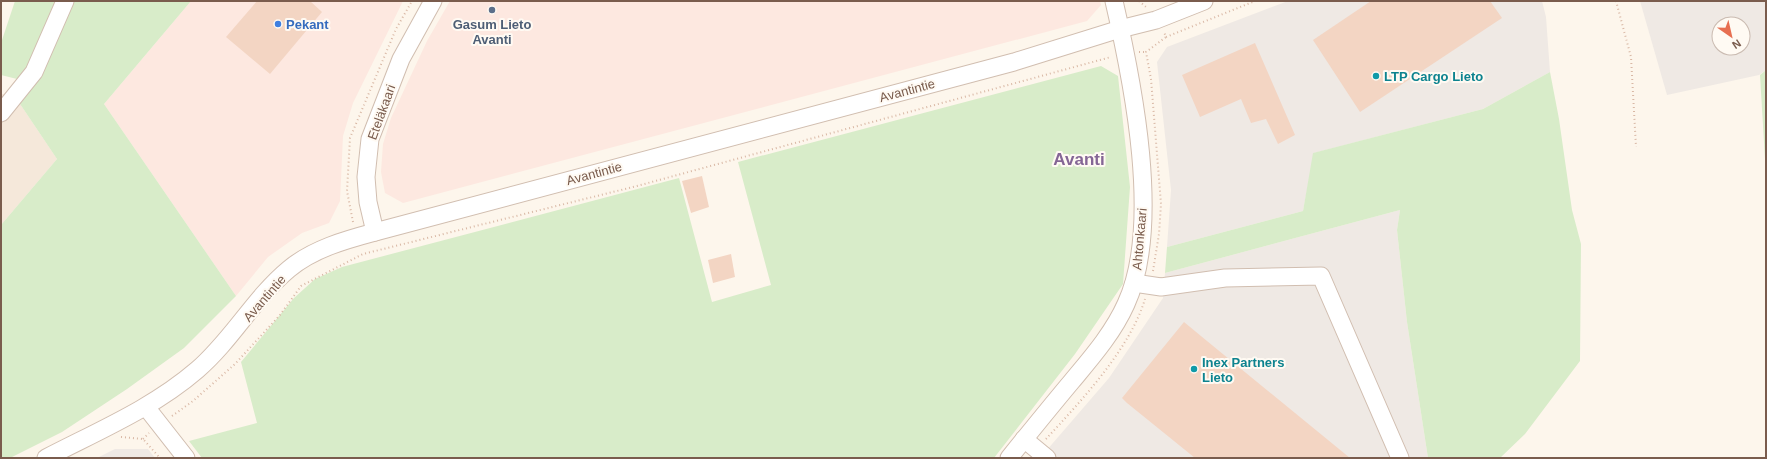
<svg xmlns="http://www.w3.org/2000/svg" width="1767" height="459" viewBox="0 0 1767 459" font-family="Arial,sans-serif">
  <style>
    .residential { fill: #f5e8da }
    .commercial { fill: #fde8e0 }
    .industrial { fill: #efe9e4; fill-rule: evenodd }
    .green { fill: #d8ecc9 }
    .building { fill: #f3d5c3 }
    .lines { fill: none; stroke-linecap: round; stroke-linejoin: round }
    .minor-casing { stroke: #d1beb0; stroke-width: 19 }
    .path { stroke: #d9b8a5; stroke-width: 2; stroke-dasharray: 1 3; stroke-linecap: butt }
    .minor { stroke: #fff; stroke-width: 17 }
    .service-dot { fill: #5c6f8a; stroke: #fffaf3; stroke-width: 1.5 }
    .shop-dot { fill: #3f7fe0; stroke: #fffaf3; stroke-width: 1.5 }
    .culture-dot { fill: #0f9aa8; stroke: #fffaf3; stroke-width: 1.5 }
    .labels { text-anchor: middle; stroke-width: 4; stroke-linejoin: round; paint-order: stroke }
    .shop-label { font-size: 13px; font-weight: bold; fill: #366cbe; stroke: #fffaf3; text-anchor: start }
    .service-label { font-size: 13px; font-weight: bold; fill: #4e5e75; stroke: #fffaf3 }
    .culture-label { font-size: 13px; font-weight: bold; fill: #0d838f; stroke: #fffaf3; text-anchor: start }
    .street-label { font-size: 13px; fill: #7a5c4d; stroke: #fffaf3 }
    .district-label { font-size: 17px; font-weight: bold; fill: #846695; stroke: #fffaf3 }
  </style>
  <rect width="100%" height="100%" fill="#fdf6ec"/>
  <polygon class="residential" points="1,94 14,95 57,159 1,225"/>
  <g class="commercial">
    <polygon points="191,1 403,1 353,103 343,136 340,201 329,223 302,233 268,257 236,296 104,104"/>
    <polygon points="450,1 1100,1 1101,5 1087,21 403,203 385,193 381,172 383,144 391,118 427,41"/>
  </g>
  <g class="industrial">
    <polygon points="1288,1 1542,1 1546,17 1550,72 1483,109 1314,153 1303,211 1167,247 1171,190 1157,62 1167,47"/>
    <path d="M1640 1H1766V70L1759 75 1667 95ZM1719 24H1743V48H1719Z"/>
    <polygon points="1400,210 1397,230 1407,322 1428,458 1040,458 1109,378 1163,298 1165,273"/>
    <polygon points="115,449 148,449 155,458 97,458"/>
  </g>
  <g class="green">
    <polygon points="15,1 191,1 104,104 236,296 184,348 127,389 62,432 10,458 1,458 1,225 57,159 14,95 25,81 1,75 1,43"/>
    <polygon points="1101,66 1118,76 1130,187 1123,284 1075,354 994,458 202,458 189,441 257,423 241,362 294,298 315,279 342,267 679,178 712,302 771,285 738,162"/>
    <polygon points="1766,70 1766,176 1760,75"/>
    <polygon points="1550,72 1559,119 1572,210 1581,244 1580,361 1525,434 1500,458 1428,458 1407,322 1397,230 1400,210 1165,273 1167,247 1303,211 1313,153 1483,109"/>
  </g>
  <g class="building">
    <polygon points="257,1 310,1 322,12 270,74 226,37"/>
    <polygon points="1371,1 1490,1 1502,18 1360,112 1313,40"/>
    <polygon points="1255,43 1295,135 1278,144 1266,119 1251,123 1241,99 1200,117 1182,75"/>
    <polygon points="702,176 709,207 691,213 682,181"/>
    <polygon points="731,254 735,277 713,283 708,260"/>
    <polygon points="1184,322 1207,341 1350,458 1195,458 1127,403 1122,398"/>
  </g>
  <g class="lines">
    <g class="minor-casing">
      <g id="minor">
        <polyline points="1,113 34,72 65,1"/>
        <polyline points="375,232 368,202 366,177 370,139 401,59 433,1"/>
        <polyline points="1134,283 1161,287 1225,278 1321,276 1400,458"/>
        <polyline points="146,407 186,458"/>
        <polyline points="1024,439 1047,458"/>
        <path d="M46 458C98 431 153 408 197 370 232 340 254 298 289 269 313 249 345 240 375 232L1014 62 1120 29 1156 20 1204 1"/>
        <path d="M1009 458C1030 432 1051 406 1072 381 1092 357 1113 333 1126 304 1162 226 1133 83 1114 1"/>
      </g>
    </g>
    <g class="path">
      <polyline points="1139,1 1146,7"/>
      <polyline points="1616,1 1631,57 1636,147"/>
      <polyline points="1166,37 1255,1"/>
      <polyline points="1139,52 1146,52"/>
      <polyline points="353,222 347,191 350,138 396,29 412,1"/>
      <polyline points="1153,271 1159,234 1161,204 1151,79 1146,52 1166,37 1164,32"/>
      <polyline points="172,416 193,401 235,364 280,315 301,286 363,254 637,186 1111,57"/>
      <polyline points="121,437 143,439 160,458"/>
      <polyline points="143,439 149,433"/>
      <path d="M1046 439C1081 401 1130 349 1145 299"/>
    </g>
    <use href="#minor" class="minor"/>
  </g>
  <circle class="service-dot" cx="492" cy="10" r="4"/>
  <circle class="shop-dot" cx="278" cy="24" r="4"/>
  <g class="culture-dot">
    <circle cx="1376" cy="76" r="4"/>
    <circle cx="1194" cy="369" r="4"/>
  </g>
  <g class="labels">
    <g class="shop-label">
      <text x="286" y="29">Pekant</text>
    </g>
    <g class="service-label">
      <text x="492" y="29">Gasum Lieto<tspan x="492" dy="15">Avanti</tspan></text>
    </g>
    <g class="culture-label">
      <text x="1384" y="81">LTP Cargo Lieto</text>
      <text x="1202" y="367">Inex Partners<tspan x="1202" dy="15">Lieto</tspan></text>
    </g>
    <g class="street-label">
      <text transform="translate(907 90) rotate(-15)" y="5">Avantintie</text>
      <text transform="translate(381 112) rotate(-70)" y="5">Eteläkaari</text>
      <text transform="translate(594 173) rotate(-15)" y="5">Avantintie</text>
      <text transform="translate(1139 239) rotate(-85)" y="5">Ahtonkaari</text>
      <text transform="translate(264 298) rotate(-49)" y="5">Avantintie</text>
    </g>
    <g class="district-label">
      <text x="1079" y="165">Avanti</text>
    </g>
  </g>
  <rect width="1767" height="459" fill="none" stroke="#7a5c4d" stroke-width="4"/>
  <g transform="translate(1731 36) rotate(146)"><circle r="19" fill="#fffaf3" stroke="#cabbb1"/>
  <path d="M0-3L7 15L0 10L-7 15Z" fill="#e76f51"/>
  <text y="-6" font-size="11" font-weight="bold" text-anchor="middle" fill="#7a5c4d">N</text>
  </g>
</svg>
